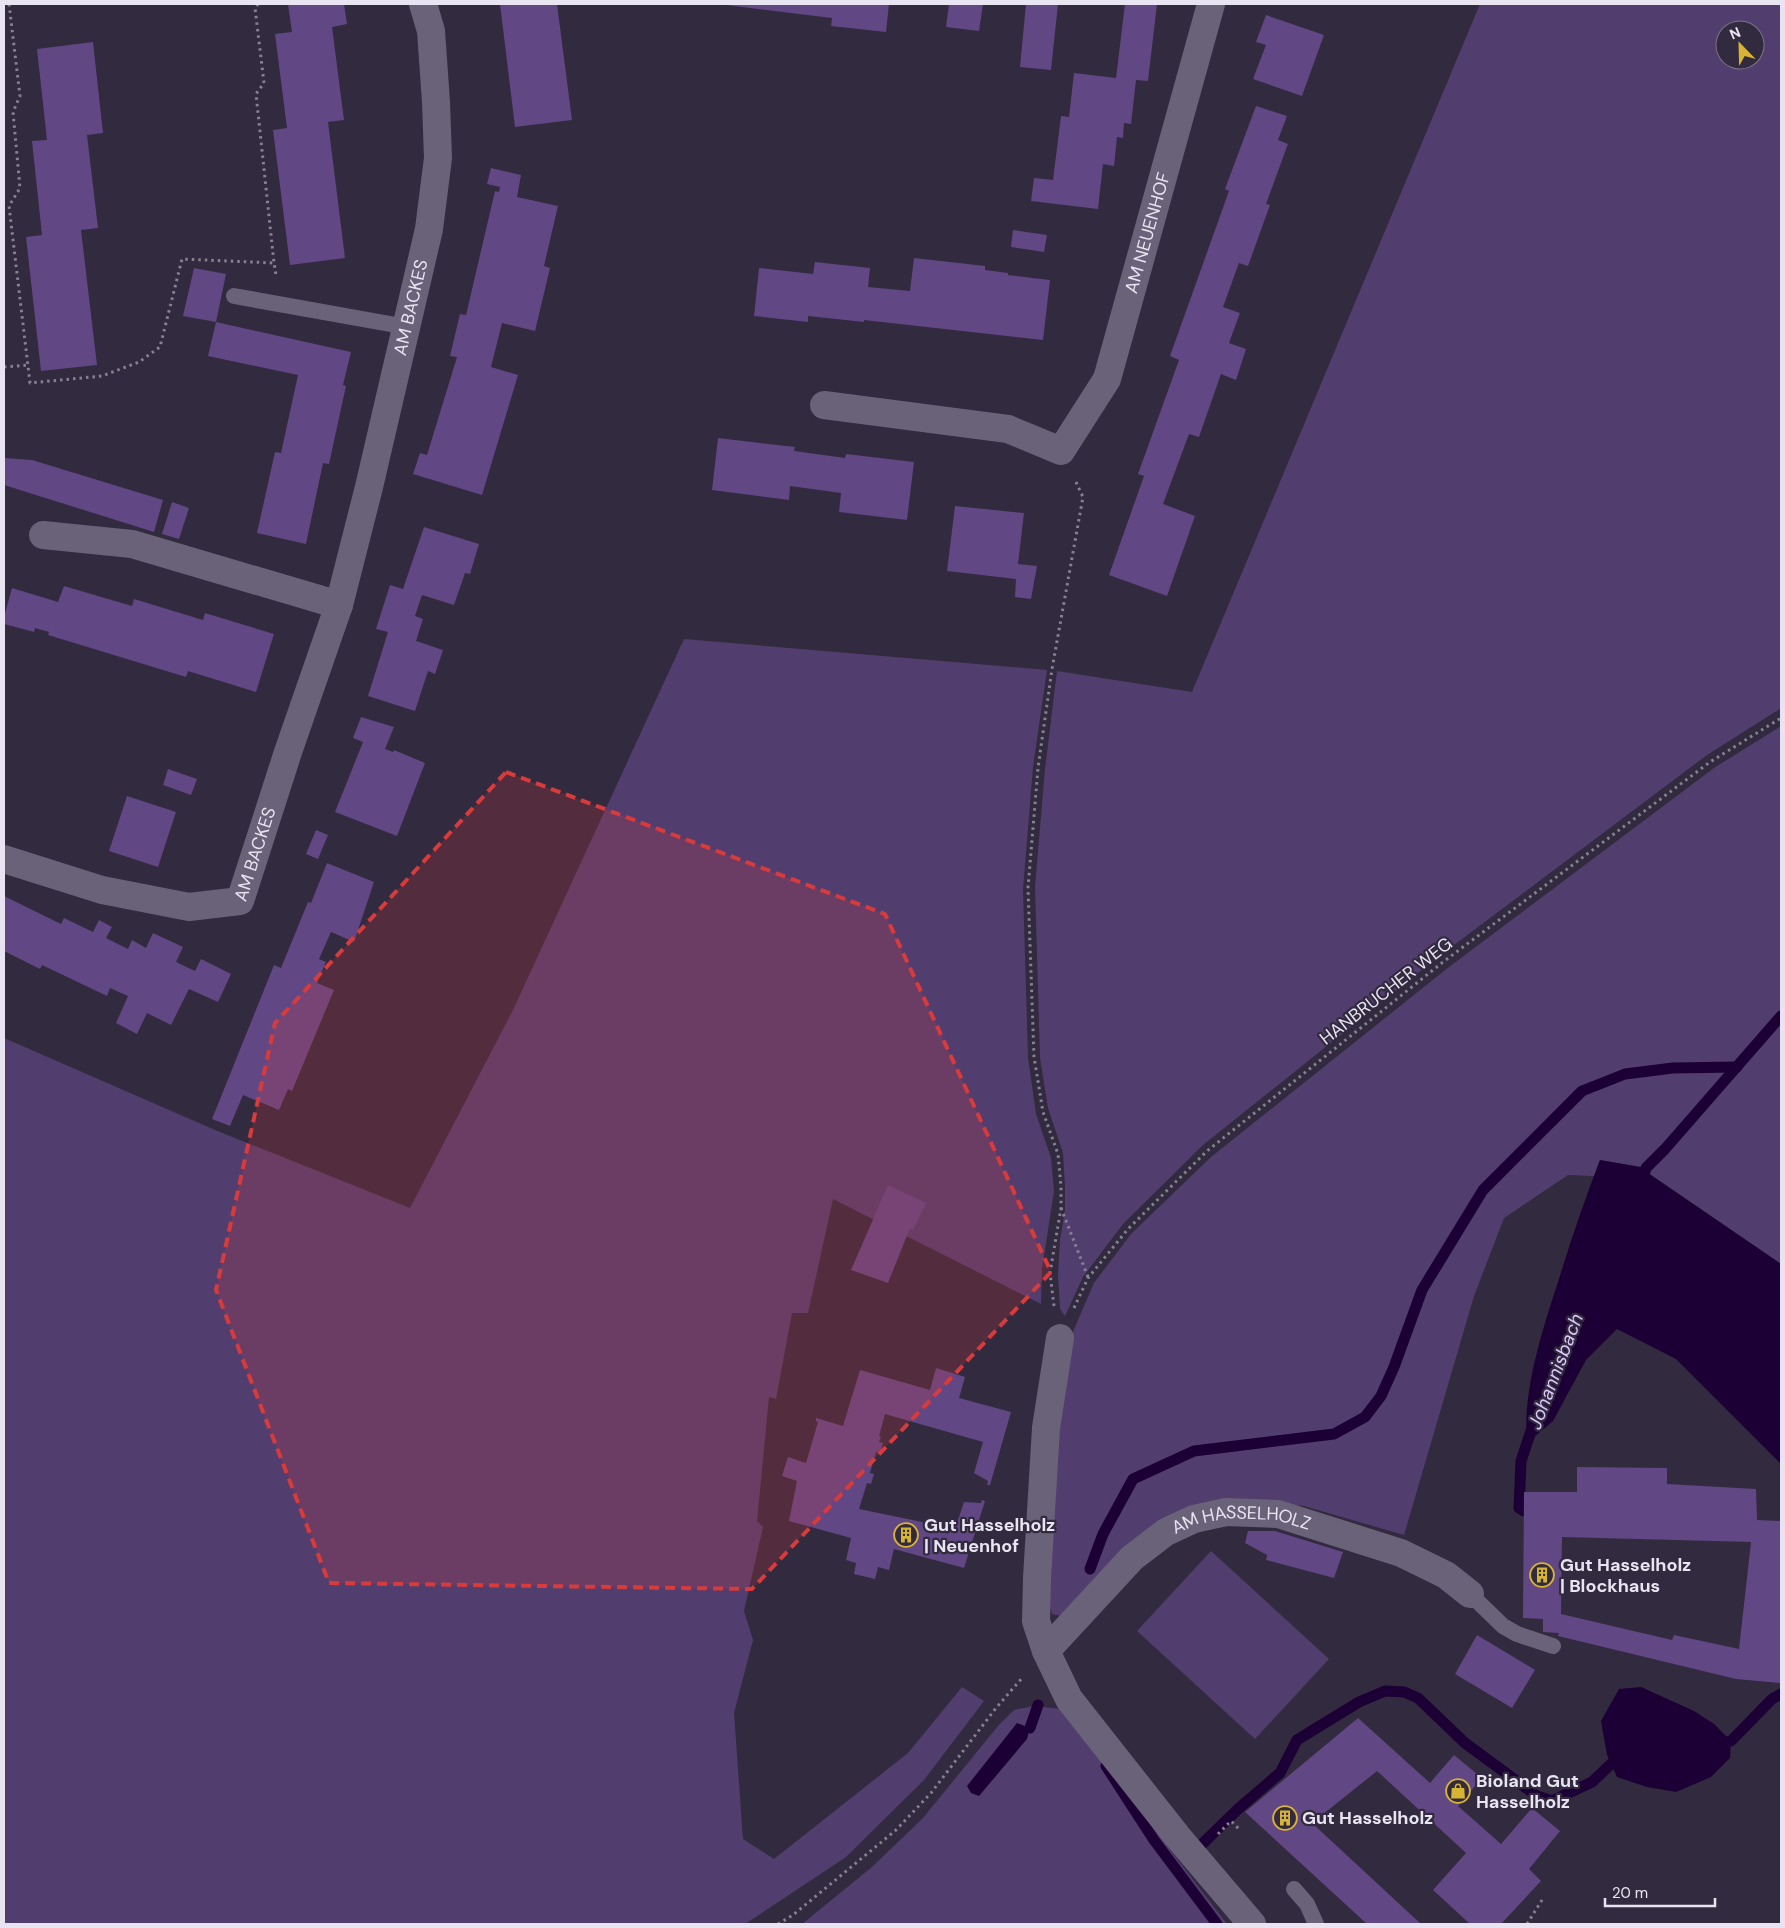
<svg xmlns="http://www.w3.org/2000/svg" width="1785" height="1928" viewBox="0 0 1785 1928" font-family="'DM Sans',sans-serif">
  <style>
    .green { fill: #523e6e; fill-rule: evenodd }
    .water { fill: #1c0035 }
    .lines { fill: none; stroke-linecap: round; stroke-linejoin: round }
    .stream { stroke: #1c0035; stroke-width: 11 }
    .building { fill: #614784; fill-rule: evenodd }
    .path { stroke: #888192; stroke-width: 3; stroke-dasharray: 2.5 4; stroke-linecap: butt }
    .service { stroke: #6a6278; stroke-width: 16 }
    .minor { stroke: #6a6278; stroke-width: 28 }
    .marked { fill: #d83b3c; fill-opacity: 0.2; stroke: #d83b3c; stroke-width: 4; stroke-dasharray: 10 6; stroke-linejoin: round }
    .labels { text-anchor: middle; stroke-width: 4.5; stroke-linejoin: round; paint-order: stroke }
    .street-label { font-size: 18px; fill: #e9e4f1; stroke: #322a3e }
    .poi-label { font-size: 18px; font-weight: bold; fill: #e9e4f1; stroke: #322a3e; text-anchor: start }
    .water-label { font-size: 19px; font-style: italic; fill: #dbc6fc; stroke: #322a3e }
  </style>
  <rect width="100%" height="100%" fill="#322a3e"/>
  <g class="green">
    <path d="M1480 4H1781V708L1707 755 1438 957 1203 1145 1123 1224 1083 1277 1065 1316 1060 1309 1058 1274 1060 1240 1065 1210V1186L1063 1153 1048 1108 1040 1058 1035 887 1045 769 1057 671 1192 692ZM1725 30H1755V60H1725Z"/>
    <polygon points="684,639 1047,670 1033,767 1023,889 1028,1058 1036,1114 1051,1158 1054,1191 1042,1269 1041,1304 833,1199 808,1313 792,1313 776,1399 769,1397 757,1521 763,1527 744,1611 753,1640 734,1713 743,1839 774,1859 908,1753 962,1687 984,1701 924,1780 846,1857 745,1924 4,1924 4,1038 215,1130 410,1208 513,1010"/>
    <polygon points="1781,726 1781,1264 1648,1173 1646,1168 1600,1160 1594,1176 1568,1175 1504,1218 1474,1296 1404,1535 1304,1506 1253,1502 1192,1512 1062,1616 1052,1614 1045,1590 1055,1427 1069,1341 1094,1283 1131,1234 1211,1157 1449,967 1714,768"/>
    <polygon points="1211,1551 1329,1659 1255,1739 1137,1631"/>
    <polygon points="1034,1706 1062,1709 1227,1924 802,1924 872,1867 923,1818 998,1726 1014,1710"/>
  </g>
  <g class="water">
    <path d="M1600 1160 1646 1168 1648 1173 1781 1264V1464L1676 1359 1617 1329 1586 1360 1553 1421 1527 1443C1522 1391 1543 1328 1559 1279 1571 1239 1585 1199 1600 1160Z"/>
    <polygon points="1641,1687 1694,1711 1714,1724 1731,1741 1730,1758 1711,1777 1676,1792 1647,1787 1617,1777 1607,1755 1601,1721 1619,1689"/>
    <polygon points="1017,1723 1030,1728 1027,1739 979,1796 971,1793 967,1786"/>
  </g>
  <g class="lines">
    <g class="stream">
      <polyline points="1642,1182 1646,1168 1665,1149 1781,1016"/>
      <polyline points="1532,1428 1521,1461 1519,1508 1524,1511 1536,1510"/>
      <polyline points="1090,1569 1103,1534 1133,1479 1194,1451 1334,1434 1365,1417 1381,1396 1394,1367 1422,1290 1483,1190 1582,1091 1625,1074 1673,1068 1737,1067"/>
      <polyline points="1030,1728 1038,1705"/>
      <polyline points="1718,1744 1731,1741 1772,1699 1781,1694"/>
      <polyline points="1106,1766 1154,1840 1217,1924"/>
      <polyline points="1194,1852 1238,1809 1280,1773 1297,1740 1359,1702 1385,1691 1404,1692 1418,1698 1465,1743 1537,1796 1552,1801 1592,1782 1611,1764 1626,1761"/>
    </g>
  </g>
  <g class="building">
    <polygon points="288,4 344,4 347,24 332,27 344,120 328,122 345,258 290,265 273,130 287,128 275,34 292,32"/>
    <polygon points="500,4 557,4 572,120 515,127"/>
    <polygon points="718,4 889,4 886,32 831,26 832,18"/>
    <polygon points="949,4 983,4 979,31 946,27"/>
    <polygon points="1026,4 1058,4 1051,70 1020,67"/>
    <polygon points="1125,4 1157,4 1148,81 1136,80 1131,124 1124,123 1123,138 1117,137 1114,166 1103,164 1098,209 1031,201 1034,178 1053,180 1061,116 1069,117 1074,73 1116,78"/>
    <polygon points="1266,15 1324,35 1302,96 1253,79 1266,45 1256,42"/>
    <polygon points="93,42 103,133 87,135 98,228 81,230 97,365 41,371 26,237 42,235 32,141 47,140 37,49"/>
    <polygon points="1256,106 1287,116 1278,140 1288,144 1266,204 1270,205 1248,266 1239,263 1223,307 1240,313 1229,343 1246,349 1236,380 1221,374 1199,437 1189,434 1163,504 1195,516 1167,596 1109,575 1144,476 1138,474 1179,360 1170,356 1229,191 1225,189"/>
    <polygon points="491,168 521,175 517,197 558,206 544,266 550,268 535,331 502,323 491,367 518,375 482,495 413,474 420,453 427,455 457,357 450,356 460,314 466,315 495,191 499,192 500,187 487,184"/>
    <polygon points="1013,230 1047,235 1044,252 1011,247"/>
    <polygon points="914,258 985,266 985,270 1008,273 1008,275 1050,280 1043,340 864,320 864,322 808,316 808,322 754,316 759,268 813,274 815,262 870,268 868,287 910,291"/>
    <polygon points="194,268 226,274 216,322 183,316"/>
    <polygon points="216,322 351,352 343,385 346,386 329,464 323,463 306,544 257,533 275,452 281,453 298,375 208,356"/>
    <polygon points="718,438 795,447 794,451 845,458 846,454 914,462 907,520 839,512 841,493 790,486 789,500 712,490"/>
    <polygon points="5,458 32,460 163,500 154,532 4,485 4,464"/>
    <polygon points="172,502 189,508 179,539 162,534"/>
    <polygon points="955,506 1024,513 1018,564 1037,566 1031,599 1015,597 1016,579 947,571"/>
    <polygon points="424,527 479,544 470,574 465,573 454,605 422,595 415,616 423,619 416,641 443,650 435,674 428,671 415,711 368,696 388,632 376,629 390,585 403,589"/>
    <polygon points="64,586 132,606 134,599 203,620 205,613 274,634 256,692 188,671 186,677 48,635 49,632 35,628 34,632 4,624 4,617 12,588 58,602"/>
    <polygon points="361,717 394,727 385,749 393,752 394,750 425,763 397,836 335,812 363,742 353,738"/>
    <polygon points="168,769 197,779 191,795 163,785"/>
    <polygon points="127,796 176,812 158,867 109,851"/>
    <polygon points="316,830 328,835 318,859 306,854"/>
    <polygon points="327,863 374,882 354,942 331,932 319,959 326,962 317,983 334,990 292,1091 288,1089 279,1110 243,1095 230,1126 212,1119 274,965 281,968 308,902 311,903"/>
    <polygon points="4,896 61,924 64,918 93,932 99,920 112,927 106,938 128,949 132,940 146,948 153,933 183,947 176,962 195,971 201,959 231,974 218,1002 189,989 171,1025 147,1013 137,1034 116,1023 128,996 110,988 107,996 42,965 40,969 4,951"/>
    <polygon points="888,1185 926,1203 913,1230 910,1228 888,1283 851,1270"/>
    <polygon points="936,1368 965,1377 959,1398 1011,1412 990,1485 987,1485 988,1481 974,1473 983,1442 885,1414 879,1436 881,1437 879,1442 883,1443 880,1453 876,1452 870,1473 874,1474 871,1484 867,1483 859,1509 932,1524 954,1532 964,1502 981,1503 982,1500 985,1501 964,1568 894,1549 889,1570 878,1567 875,1579 854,1574 856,1563 846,1560 851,1538 789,1521 797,1481 782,1476 788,1457 806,1463 818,1422 816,1421 816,1418 843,1426 860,1370 930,1390"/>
    <path d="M1577 1467 1667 1468V1484L1756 1489 1757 1520 1781 1521 1780 1683 1736 1679 1558 1636 1559 1633 1543 1632V1619L1523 1618 1524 1492H1577ZM1562 1537 1751 1542 1739 1649 1674 1635 1672 1640 1561 1614Z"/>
    <polygon points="1248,1531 1275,1531 1343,1552 1334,1578 1266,1560 1267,1555 1245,1543"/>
    <polygon points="1477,1635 1535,1670 1512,1708 1455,1674"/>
    <polygon points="1358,1718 1430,1783 1454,1755 1482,1778 1458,1806 1501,1844 1532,1808 1560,1831 1529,1869 1541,1881 1501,1924 1470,1924 1433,1890 1466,1853 1377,1771 1312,1823 1421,1924 1367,1924 1245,1812"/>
  </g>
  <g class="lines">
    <g class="path">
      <polyline points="9,4 20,96 13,112 20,188 9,206 30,383 102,376 139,362 160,347 182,259 274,263 276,275"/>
      <polyline points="258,4 255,8 264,83 256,94 274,263"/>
      <polyline points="4,367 29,365"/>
      <polyline points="1061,1208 1088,1277"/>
      <polyline points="1054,1306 1050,1273 1061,1208 1061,1187 1058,1154 1043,1112 1034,1057 1028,888 1038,768 1052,669 1083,497 1075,480"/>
      <polyline points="1074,1308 1088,1278 1128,1229 1207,1151 1443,962 1710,762 1781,718"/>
      <polyline points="1218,1834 1231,1821 1240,1830"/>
      <polyline points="778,1924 793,1915 896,1830 931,1793 996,1708 1022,1678"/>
      <polyline points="1527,1924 1542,1900"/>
    </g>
    <g class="service">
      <polyline points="234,296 407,327"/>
      <polyline points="1470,1594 1503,1626 1517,1634 1553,1646"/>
      <polyline points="1294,1889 1307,1904 1316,1924"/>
    </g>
    <g class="minor">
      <path id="s1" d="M824 405 1008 429 1061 451 1107 379 1211 4"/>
      <polyline points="43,535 132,544 339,605"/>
      <path id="s2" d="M4 859 102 890 189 907 240 901 288 752 339 605 369 487 429 229 438 158 436 102 431 31 423 4"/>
      <polyline points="1060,1338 1046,1428 1037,1578 1036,1621 1046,1651 1069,1699 1177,1836 1252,1924"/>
      <path id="s3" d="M1046 1651 1132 1558 1166 1532 1194 1519 1226 1512 1278 1514 1401 1553 1446 1575 1470 1594"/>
    </g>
  </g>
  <path class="marked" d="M506 772 885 914 1051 1272 752 1589 329 1583 216 1290 275 1023Z"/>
  <defs>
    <g id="building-ring" transform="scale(1.25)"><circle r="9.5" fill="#322a3e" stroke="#d8b434" stroke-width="1.5"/><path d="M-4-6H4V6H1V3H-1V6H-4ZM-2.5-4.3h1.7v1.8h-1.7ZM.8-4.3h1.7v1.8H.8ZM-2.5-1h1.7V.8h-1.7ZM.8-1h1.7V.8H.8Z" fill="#d8b434"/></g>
    <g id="shop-ring" transform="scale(1.25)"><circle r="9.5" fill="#322a3e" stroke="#d8b434" stroke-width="1.5"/><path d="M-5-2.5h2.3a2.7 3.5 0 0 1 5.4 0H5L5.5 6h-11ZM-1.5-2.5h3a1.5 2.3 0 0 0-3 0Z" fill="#d8b434"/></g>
  </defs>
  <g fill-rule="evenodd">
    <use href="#building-ring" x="906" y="1535"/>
    <use href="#building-ring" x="1542" y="1575"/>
    <use href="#shop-ring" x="1458" y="1791"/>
    <use href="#building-ring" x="1285" y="1818"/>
  </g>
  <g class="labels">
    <g class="street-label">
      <text dy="6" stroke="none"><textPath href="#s1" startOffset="480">AM NEUENHOF</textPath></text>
      <text dy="6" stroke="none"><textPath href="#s2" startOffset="861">AM BACKES</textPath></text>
      <text dy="6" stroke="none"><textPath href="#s2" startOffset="292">AM BACKES</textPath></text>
      <text transform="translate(1386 991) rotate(-38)" y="6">HANBRUCHER WEG</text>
      <text dy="6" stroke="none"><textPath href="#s3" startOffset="248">AM HASSELHOLZ</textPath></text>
    </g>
    <g class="poi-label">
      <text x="924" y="1531">Gut Hasselholz<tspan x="924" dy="21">| Neuenhof</tspan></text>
      <text x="1560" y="1571">Gut Hasselholz<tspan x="1560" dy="21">| Blockhaus</tspan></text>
      <text x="1476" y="1787">Bioland Gut<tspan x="1476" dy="21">Hasselholz</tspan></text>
      <text x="1302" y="1824">Gut Hasselholz</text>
    </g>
    <g class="water-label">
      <text transform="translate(1555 1371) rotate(-69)" y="7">Johannisbach</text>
    </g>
  </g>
  <rect width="1785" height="1928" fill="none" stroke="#e9e4f1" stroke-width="10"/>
  <g transform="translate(1740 45) rotate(337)"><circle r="24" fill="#322a3e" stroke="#7b7486"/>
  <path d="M0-4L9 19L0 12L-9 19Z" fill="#d8b434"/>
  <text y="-8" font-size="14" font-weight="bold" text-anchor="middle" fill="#e9e4f1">N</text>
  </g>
  <path d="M1605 1898v8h110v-8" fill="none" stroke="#e9e4f1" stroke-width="2.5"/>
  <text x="1612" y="1898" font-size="15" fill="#e9e4f1" stroke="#322a3e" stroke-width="4" paint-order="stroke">20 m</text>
</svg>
